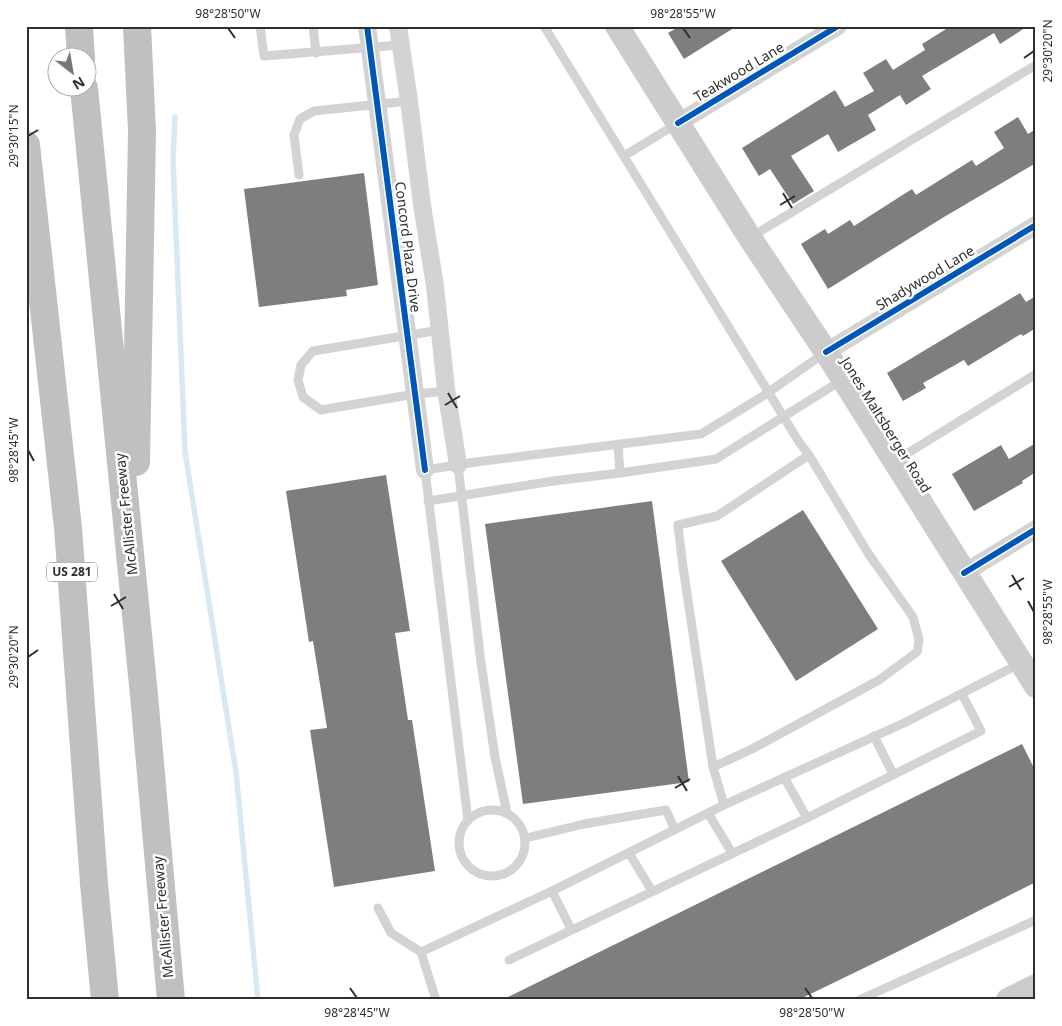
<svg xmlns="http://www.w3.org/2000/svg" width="1062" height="1026" viewBox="0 0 1062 1026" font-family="'Noto Sans',sans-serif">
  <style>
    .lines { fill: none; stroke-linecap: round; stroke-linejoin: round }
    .stream { stroke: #d7eaf3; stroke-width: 5.5 }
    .building { fill: #7e7e7e }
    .service { stroke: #d3d3d3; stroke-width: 9 }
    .minor { stroke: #d3d3d3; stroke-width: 18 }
    .secondary { stroke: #ccc; stroke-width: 24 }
    .motorway { stroke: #c0c0c0; stroke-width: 28 }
    .cycleway-casing { stroke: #fff; stroke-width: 9 }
    .cycleway { stroke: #0057b8; stroke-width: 6 }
    .ticks { fill: none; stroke: #2e2e2e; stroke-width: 2 }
    .labels { text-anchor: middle; stroke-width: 5; stroke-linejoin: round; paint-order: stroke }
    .shield { fill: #fff; stroke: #6d6d6d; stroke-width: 1 }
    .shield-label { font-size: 12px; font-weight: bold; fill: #2e2e2e }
    .street-label { font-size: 14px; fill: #2e2e2e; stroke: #fff }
    .neatline { fill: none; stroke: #2e2e2e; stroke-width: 2 }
    .ticks-label { font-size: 12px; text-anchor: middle; fill: #2e2e2e }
  </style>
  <rect width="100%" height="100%" fill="#fff"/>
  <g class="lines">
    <polyline class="stream" points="175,117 173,160 185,452 236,772 258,1000"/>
  </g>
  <g class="building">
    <polygon points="680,26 737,26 684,59 668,33"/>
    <polygon points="951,26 1028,26 1000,44 994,33 922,76 931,89 906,105 900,95 868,115 876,130 838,152 828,134 791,156 814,191 793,204 770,169 759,176 742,148 835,90 845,107 874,91 863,73 886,59 893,70 925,50 922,44"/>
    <polygon points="1018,117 1028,134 1036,129 1036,163 944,217 828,289 801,244 825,229 828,234 850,220 854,226 912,189 916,195 972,160 976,166 1004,148 994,132"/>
    <polygon points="364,173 378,285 346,290 347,296 259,307 244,189"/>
    <polygon points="1020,293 1026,302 1036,296 1036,328 1023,336 1021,334 968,366 964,360 923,383 926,388 903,401 887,373"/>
    <polygon points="1036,443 1036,472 1022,481 1023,483 974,511 952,474 1001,445 1009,459"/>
    <polygon points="386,475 410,631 395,633 408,720 412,720 435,871 334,887 310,730 327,728 313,641 309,642 286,491"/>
    <polygon points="652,501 689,782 523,804 485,524"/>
    <polygon points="803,510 878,629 796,681 721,561"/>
    <polygon points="1022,744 1036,772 1036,882 897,952 798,1000 502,1000"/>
  </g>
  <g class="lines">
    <g class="service">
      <polyline points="260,26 264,56 400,45"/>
      <polyline points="313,26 316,53"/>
      <polyline points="544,26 799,442 809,455 868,553 913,617 919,640 917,652 879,680 752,749 713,767 683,567 678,525 717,516 809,455"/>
      <polyline points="624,156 678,123"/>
      <polyline points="299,175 294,135 300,119 314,111 409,101"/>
      <polyline points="751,237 1036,65"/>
      <polyline points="440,330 313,351 301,365 298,380 303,397 321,410 415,394 447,391"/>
      <polyline points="618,445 620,473"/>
      <polyline points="895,461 1036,374"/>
      <polyline points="458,465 481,663 495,757 507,813"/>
      <polyline points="428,501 553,481 620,473 716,459 842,380"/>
      <polyline points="874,736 893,774"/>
      <polyline points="713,767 724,805 904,723 1021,663"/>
      <polyline points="784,777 807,818"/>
      <circle cx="492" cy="843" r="33"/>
      <polyline points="708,813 732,853"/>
      <polyline points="468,820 425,470 476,462 701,434 763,396 826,352"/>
      <polyline points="526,838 584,824 666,810 675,830"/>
      <polyline points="629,853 652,891"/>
      <polyline points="552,891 571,929"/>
      <polyline points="378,908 391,933 421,952"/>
      <polyline points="509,960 807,818 981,731 962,694"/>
      <polyline points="436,1000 421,952 552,891 724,805"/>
      <polyline points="859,1000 1036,920"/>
    </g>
    <g class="minor">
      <polyline points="367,26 425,470"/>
      <polyline points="398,26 409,101 422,205 435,286 446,389 458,465"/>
      <polyline points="678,123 838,26"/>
      <polyline points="826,352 1036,225"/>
      <polyline points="964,573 1036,529"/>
    </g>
    <g class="secondary">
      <polyline points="617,26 750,238 826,352 1036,686"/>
      <polyline points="1008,1000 1036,986"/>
    </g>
    <g class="motorway">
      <polyline points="79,26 81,58"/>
      <polyline points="84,88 144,695 171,1000"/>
      <polyline points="26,145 68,528 94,884 105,1000"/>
      <polyline points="136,462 142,131 137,26"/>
    </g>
    <g class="cycleway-casing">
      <g id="cycleway">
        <polyline points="367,26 425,470"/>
        <polyline points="678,123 838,26"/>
        <polyline points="826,352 1036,225"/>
        <polyline points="964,573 1036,529"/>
      </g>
    </g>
    <use href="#cycleway" class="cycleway"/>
  </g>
  <path class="ticks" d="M228 28 235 38M683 28 690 38M1024 58 1034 51M28 136 38 130M783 193 792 208M780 205 795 196M448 393 457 408M445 405 460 396M28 450 34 461M1012 575 1021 590M1009 587 1024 578M114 594 123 609M1028 601 1034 612M111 606 126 597M28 657 38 650M678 776 687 791M675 788 690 779M350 988 357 998M805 988 812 998"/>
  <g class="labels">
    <rect class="shield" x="47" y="562.5" width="50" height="19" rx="4"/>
    <g class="shield-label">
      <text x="72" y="576">US 281</text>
    </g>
    <g class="street-label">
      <text transform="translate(739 72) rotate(-31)" y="5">Teakwood Lane</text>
      <text transform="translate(408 247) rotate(83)" y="5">Concord Plaza Drive</text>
      <text transform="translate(925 278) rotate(-31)" y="5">Shadywood Lane</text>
      <text transform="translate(886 425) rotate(58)" y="5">Jones Maltsberger Road</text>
      <text transform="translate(126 514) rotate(-96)" y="5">McAllister Freeway</text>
      <text transform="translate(163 917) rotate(-95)" y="5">McAllister Freeway</text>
    </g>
  </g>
  <rect width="1062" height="1026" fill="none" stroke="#ffffff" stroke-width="55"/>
  <g transform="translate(72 72) rotate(149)"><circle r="24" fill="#ffffff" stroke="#ababab"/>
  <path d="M0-4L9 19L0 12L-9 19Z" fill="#777777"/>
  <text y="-8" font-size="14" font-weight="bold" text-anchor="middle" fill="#2e2e2e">N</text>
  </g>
  <rect x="28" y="28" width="1006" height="970" class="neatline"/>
  <g class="ticks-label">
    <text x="228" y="18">98°28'50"W</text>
    <text x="683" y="18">98°28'55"W</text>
    <text transform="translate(1048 51) rotate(-90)" y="4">29°30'20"N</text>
    <text transform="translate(14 136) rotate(-90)" y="4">29°30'15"N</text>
    <text transform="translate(14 450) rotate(-90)" y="4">98°28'45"W</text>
    <text transform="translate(1048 612) rotate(-90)" y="4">98°28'55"W</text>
    <text transform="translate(14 657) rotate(-90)" y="4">29°30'20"N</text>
    <text x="357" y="1017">98°28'45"W</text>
    <text x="812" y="1017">98°28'50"W</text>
  </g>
</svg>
